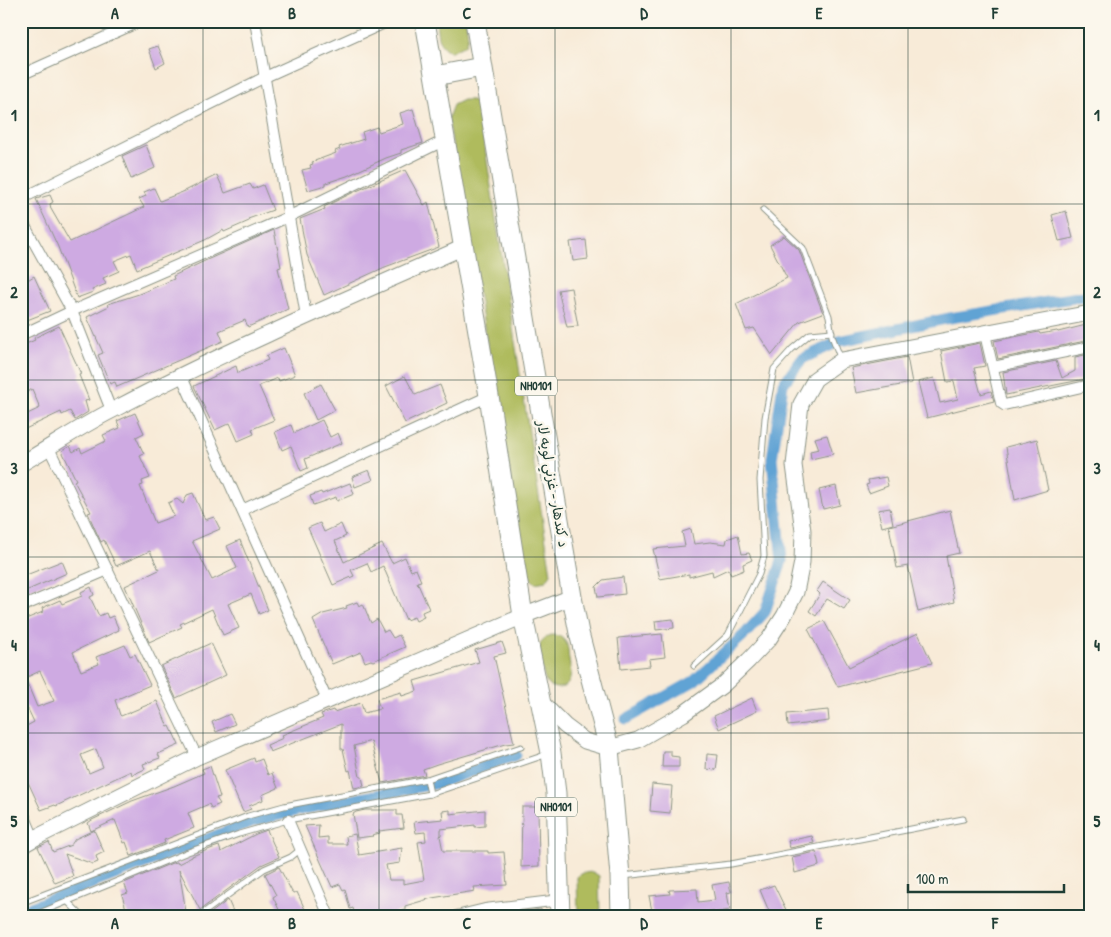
<svg xmlns="http://www.w3.org/2000/svg" width="1111" height="937" viewBox="0 0 1111 937" font-family="'Patrick Hand','Playpen Sans Arabic',sans-serif">
  <style>
    .green { fill: #afbb5d; stroke: #677c48 }
    .lines { fill: none; stroke-linecap: round; stroke-linejoin: round }
    .canal { stroke: #60a3d4; stroke-width: 11 }
    .building { fill: #ceaae2; fill-rule: evenodd }
    .lane-casing { stroke: #8c9486; stroke-width: 7 }
    .street-casing { stroke: #8c9486; stroke-width: 12 }
    .secondary-casing { stroke: #8c9486; stroke-width: 17 }
    .highway-casing { stroke: #8c9486; stroke-width: 21 }
    .lane { stroke: #fff; stroke-width: 5 }
    .street { stroke: #fff; stroke-width: 10 }
    .secondary { stroke: #fff; stroke-width: 15 }
    .highway { stroke: #fff; stroke-width: 19 }
    .grid { fill: none; stroke: #1f3d34; stroke-width: 1; stroke-opacity: 0.55 }
    .labels { text-anchor: middle; stroke-width: 5; stroke-linejoin: round; paint-order: stroke }
    .shield { fill: #fbf7ec; stroke: #61756b; stroke-width: 1 }
    .shield-label { font-size: 12px; font-weight: bold; fill: #1f3d34 }
    .street-label { font-size: 14px; fill: #1f3d34; stroke: #fbf7ec }
    .neatline { fill: none; stroke: #1f3d34; stroke-width: 2 }
    .grid-label { font-size: 16px; text-anchor: middle; font-weight: bold; fill: #1f3d34 }
  </style>
  <rect width="100%" height="100%" fill="#fbf7ec"/>
  <filter id="ink" filterUnits="userSpaceOnUse"><feTurbulence type="fractalNoise" baseFrequency=".02" numOctaves="2"/><feDisplacementMap in="SourceGraphic" scale="10" xChannelSelector="R" yChannelSelector="G"/><feConvolveMatrix kernelMatrix="1 2 1 2 8 2 1 2 1" color-interpolation-filters="sRGB"/></filter>
  <filter id="wash" filterUnits="userSpaceOnUse"><feTurbulence type="fractalNoise" baseFrequency=".0096" numOctaves="4" result="noise"/><feDisplacementMap in="SourceGraphic" scale="20" xChannelSelector="R" yChannelSelector="G"/><feGaussianBlur stdDeviation="1.12" result="paint"/><feColorMatrix in="noise" values="0 0 0 0 0 0 0 0 0 0 0 0 0 0 0 0 0 1.4 0 .05"/><feComposite in="paint" operator="in"/></filter>
  <g filter="url(#wash)">
    <rect width="100%" height="100%" fill="#f8ebd8"/>
    <g class="green">
      <path d="M436 21H466L468 36 465 45 451 52C436 44 438 36 436 21Z"/>
      <polygon points="463,100 472,100 479,109 551,574 546,581 535,583 527,575 448,118 453,105"/>
      <path d="M551 635C557 635 561 636 565 641 569 646 568 654 569 660 571 671 574 687 558 688 543 688 543 672 541 661 540 656 539 650 540 645 541 640 546 637 551 635Z"/>
      <polygon points="593,872 599,876 600,916 578,916 577,877 583,873"/>
    </g>
    <g class="lines">
      <g class="canal">
        <polyline points="626,719 694,681 746,633 765,612 782,561 772,459 783,384 802,359 840,341 950,318 1090,295"/>
        <polyline points="21,911 251,822 309,808 439,783 516,755"/>
      </g>
    </g>
    <g id="blocks">
      <g class="building">
        <polygon points="158,46 165,63 156,68 149,49"/>
        <polygon points="413,109 423,143 401,150 401,153 386,158 347,176 326,183 326,185 308,190 302,170 311,168 310,165 313,164 312,162 336,153 335,151 340,149 339,147 364,139 362,132 377,127 379,132 403,124 400,113"/>
        <polygon points="146,145 155,168 131,179 122,156"/>
        <polygon points="405,170 424,205 428,202 439,247 385,267 324,295 307,255 300,219 325,209 324,207 352,193"/>
        <polygon points="217,175 225,193 250,184 253,189 263,185 273,210 248,219 249,221 224,232 223,230 205,240 137,269 131,254 114,261 119,271 103,278 106,284 92,290 93,292 77,298 58,247 36,199 50,195 53,202 50,204 51,209 70,242 144,207 139,199 146,196 144,192 154,188 160,201 185,191"/>
        <polygon points="1066,211 1073,238 1059,241 1052,215"/>
        <polygon points="274,230 281,267 278,268 288,309 248,327 245,320 219,331 223,341 117,387 115,382 110,384 98,355 103,353 87,317 109,306 108,304 139,294 174,279 173,276 209,259"/>
        <polygon points="784,236 799,250 823,313 799,322 772,355 754,328 746,330 736,304 787,278 770,245"/>
        <polygon points="586,240 588,259 573,261 570,242"/>
        <polygon points="34,276 50,311 27,320 23,311 21,312 21,284"/>
        <polygon points="571,288 578,326 567,327 558,290"/>
        <polygon points="1090,324 1090,340 998,359 994,341 1039,332 1040,334 1057,331 1058,332"/>
        <polygon points="59,326 81,374 79,375 89,400 85,401 88,412 75,420 70,411 62,415 61,412 21,431 21,417 40,408 32,389 21,396 21,346 35,340 34,338"/>
        <polygon points="980,343 985,366 974,368 981,394 991,391 994,401 927,418 918,382 934,378 940,403 958,399 954,381 947,382 941,351"/>
        <polygon points="284,348 295,375 279,381 278,378 259,386 274,420 252,429 254,434 238,441 230,423 215,430 194,386 236,366 238,373 268,360 266,356"/>
        <polygon points="1090,354 1090,378 1006,395 1003,372 1056,361 1062,378 1075,371 1075,357"/>
        <polygon points="907,357 912,383 856,393 851,368"/>
        <polygon points="405,376 415,395 440,385 447,403 405,423 386,386"/>
        <polygon points="321,384 335,410 316,420 304,393"/>
        <polygon points="135,413 144,433 136,437 144,454 140,456 150,478 142,481 143,485 140,486 155,523 174,516 168,503 177,499 183,504 187,495 193,493 205,520 214,517 220,529 192,541 212,580 237,568 227,546 240,540 268,610 259,614 251,594 228,604 239,628 223,635 212,609 180,624 182,627 149,642 125,586 159,570 150,551 116,566 104,540 101,542 95,529 88,513 91,512 74,481 76,480 62,451 70,446 73,452 80,448 82,453 106,441 103,435 120,428 117,421"/>
        <polygon points="322,420 330,437 338,433 342,443 305,459 308,468 301,471 291,446 282,450 275,432 291,425 294,433"/>
        <polygon points="827,435 833,454 811,459 810,451 819,449 815,438"/>
        <polygon points="1037,439 1048,490 1015,500 1006,447"/>
        <polygon points="369,470 373,480 355,487 352,477"/>
        <polygon points="886,477 888,486 869,493 866,485 869,484 868,480"/>
        <polygon points="350,483 354,494 337,501 336,497 313,505 310,496 321,492 322,494"/>
        <polygon points="836,486 840,505 823,509 819,490"/>
        <polygon points="890,508 893,524 882,527 878,510"/>
        <polygon points="950,510 959,553 946,556 954,602 918,612 908,566 897,568 889,526"/>
        <polygon points="320,523 324,532 341,524 346,536 335,541 344,562 382,544 392,563 405,557 411,571 416,569 421,581 417,582 429,609 422,612 424,617 416,621 414,617 406,620 383,566 371,572 367,563 351,570 354,576 333,585 308,528"/>
        <polygon points="691,529 694,544 710,542 726,544 727,539 738,535 742,554 749,553 752,560 743,564 744,570 731,575 728,569 713,576 712,571 689,577 689,574 660,579 653,549 685,546 682,532"/>
        <polygon points="62,561 67,573 21,593 21,577"/>
        <polygon points="623,577 625,594 598,597 596,587 603,580"/>
        <polygon points="823,582 850,600 844,609 827,599 816,616 809,611 820,594 817,591"/>
        <path d="M91 587 94 595 90 597 99 616 106 613 108 618 113 616 119 630 73 652 81 671 99 664 96 657 125 645 130 656 135 654 150 685 115 700 120 715 121 716 157 701 168 727 170 726 179 745 158 754 160 758 143 764 145 769 132 775 131 771 56 806 55 805 41 810 21 767V729L34 722 27 707 21 709V621L43 612 42 608 60 600 62 604 82 596 81 592ZM40 671 54 701 37 707 25 678ZM96 749 103 767 89 773 81 755Z"/>
        <polygon points="357,602 359,606 363,604 371,623 377,619 384,632 388,630 393,638 399,635 405,647 373,661 371,660 365,662 361,652 332,664 313,620 323,614 347,608 346,606"/>
        <polygon points="673,619 674,628 656,630 655,621"/>
        <polygon points="824,621 849,667 918,633 932,663 838,687 808,629"/>
        <polygon points="662,634 665,657 649,659 650,666 621,669 618,638"/>
        <polygon points="502,642 506,653 494,656 514,743 505,744 437,764 423,769 425,775 382,783 371,741 354,746 360,777 362,777 364,786 354,788 350,770 348,771 343,749 341,749 341,724 270,752 267,745 283,738 282,735 323,718 321,714 333,710 334,712 361,703 364,713 380,709 377,699 401,692 402,696 417,691 414,681 479,662 475,650"/>
        <polygon points="211,643 226,675 176,698 161,666"/>
        <polygon points="752,698 757,711 719,729 714,716"/>
        <polygon points="828,710 829,721 788,726 787,714"/>
        <polygon points="230,714 235,724 216,732 212,722"/>
        <polygon points="663,751 671,751 671,756 679,757 679,767 662,767"/>
        <polygon points="707,754 718,755 716,770 706,769"/>
        <polygon points="254,758 255,762 262,759 268,775 272,773 278,788 262,795 263,800 249,806 251,809 243,812 225,770"/>
        <polygon points="210,766 220,797 216,798 220,804 211,808 209,804 188,813 194,828 164,840 165,843 131,856 126,842 124,843 115,820 91,831 88,823 92,820 132,801 174,786 204,773 202,769"/>
        <polygon points="652,784 672,786 670,813 650,811"/>
        <polygon points="522,807 538,807 539,866 521,867"/>
        <polygon points="365,810 397,810 397,815 402,815 404,828 379,831 380,833 372,835 373,836 357,838 353,814 356,812"/>
        <polygon points="450,810 450,814 485,810 485,826 475,827 475,825 441,829 441,835 440,836 443,851 488,851 488,853 504,852 507,885 474,887 475,891 432,898 405,906 405,910 382,916 355,916 353,908 350,909 345,889 343,890 340,884 332,887 305,826 319,825 318,838 328,837 328,844 347,844 346,836 355,834 359,855 402,848 400,863 386,865 389,880 403,880 403,884 424,880 418,842 426,841 425,832 416,833 414,822 443,819 442,811"/>
        <polygon points="94,830 104,852 96,856 98,862 93,864 65,854 73,876 55,883 38,847 49,842 53,852 71,845 75,839"/>
        <polygon points="267,830 279,857 261,865 200,910 179,870 186,912 183,913 183,916 128,916 122,895 128,893 124,883 172,863 177,862 178,864 192,857 192,856 213,848 219,846 221,852 256,834"/>
        <polygon points="812,836 814,843 790,848 788,841"/>
        <polygon points="816,852 819,866 795,873 792,857"/>
        <polygon points="279,867 292,892 294,893 297,892 308,916 282,916 273,897 276,895 265,874"/>
        <polygon points="729,882 731,892 727,893 730,910 713,913 713,911 653,916 649,896 670,894 669,890 697,889 698,902 715,900 712,885"/>
        <polygon points="774,885 789,916 771,916 760,890"/>
        <polygon points="228,900 235,916 207,916"/>
        <polygon points="541,909 541,916 513,916 513,913"/>
      </g>
    </g>
  </g>
  <g filter="url(#ink)">
    <use href="#blocks" fill-opacity="0" stroke="#8c9486" stroke-width="1"/>
    <g class="lines">
      <g class="lane-casing">
        <g id="lane">
          <polyline points="763,210 803,248 829,316 832,336 841,360"/>
          <polyline points="694,666 728,635 759,574 764,556 760,480 765,418 774,369 792,349 810,334 832,332"/>
          <polyline points="427,779 430,794"/>
          <polyline points="21,801 36,837"/>
          <polyline points="623,876 731,864 963,819"/>
          <polyline points="67,901 82,916"/>
          <polyline points="21,903 248,816 284,806 427,779 521,747"/>
          <polyline points="32,916 188,852 239,834 288,820 430,794 548,754"/>
          <polyline points="199,916 264,869 291,857 301,849"/>
        </g>
      </g>
      <g class="street-casing">
        <g id="street">
          <polyline points="255,21 306,316"/>
          <polyline points="21,75 141,21"/>
          <polyline points="21,199 265,77 389,21"/>
          <polyline points="21,219 72,311 111,410"/>
          <polyline points="985,334 1001,403 1004,405 1090,385"/>
          <polyline points="21,335 72,311 288,217 445,140"/>
          <polyline points="993,367 1090,347"/>
          <polyline points="181,375 327,700"/>
          <polyline points="49,448 197,757"/>
          <polyline points="242,510 489,396"/>
          <polyline points="21,607 108,570"/>
          <polyline points="288,820 329,916"/>
          <polyline points="456,916 485,909 560,900"/>
        </g>
      </g>
      <g class="secondary-casing">
        <g id="secondary">
          <path d="M21 464C52 446 81 426 113 410 227 350 346 299 464 247"/>
          <polyline points="539,700 565,726 585,741 609,748 638,740 683,714 723,685 749,660 769,639 784,616 796,592 802,562 803,531 794,465 801,404 815,379 842,360 1090,313"/>
          <polyline points="21,846 37,837 197,757 523,616 572,597"/>
        </g>
      </g>
      <g class="highway-casing">
        <g id="highway">
          <polyline points="425,21 489,396 523,616 551,753 556,793 560,916"/>
          <polyline points="475,21 572,597 579,633 609,748 620,876 621,916"/>
          <polyline points="435,76 482,67"/>
        </g>
      </g>
      <use href="#lane" class="lane"/>
      <use href="#street" class="street"/>
      <use href="#secondary" class="secondary"/>
      <use href="#highway" class="highway"/>
    </g>
  </g>
  <path class="grid" d="M203 21V916M379 21V916M555 21V916M731 21V916M908 21V916M21 204H1090M21 380H1090M21 557H1090M21 733H1090"/>
  <g class="labels">
    <g class="shield">
      <rect x="515" y="376.5" width="42" height="19" rx="4"/>
      <rect x="535" y="797.5" width="42" height="19" rx="4"/>
    </g>
    <g class="shield-label">
      <text x="536" y="390">NH0101</text>
      <text x="556" y="811">NH0101</text>
    </g>
    <g class="street-label">
      <text transform="translate(553 484) rotate(80)" y="5">د کندهار - غزني لويه لار</text>
    </g>
  </g>
  <rect width="1111" height="937" fill="none" stroke="#fbf7ec" stroke-width="55"/>
  <path d="M908 884v8h156v-8" fill="none" stroke="#1f3d34" stroke-width="2.5"/>
  <text x="916" y="884" font-size="15" fill="#1f3d34" stroke="#fbf7ec" stroke-width="4" paint-order="stroke">100 m</text>
  <rect x="28" y="28" width="1056" height="882" class="neatline"/>
  <g class="grid-label">
    <text x="115" y="19">A</text>
    <text x="292" y="19">B</text>
    <text x="467" y="19">C</text>
    <text x="644" y="19">D</text>
    <text x="819" y="19">E</text>
    <text x="995" y="19">F</text>
    <text x="14" y="121">1</text>
    <text x="1097" y="121">1</text>
    <text x="14" y="298">2</text>
    <text x="1097" y="298">2</text>
    <text x="14" y="474">3</text>
    <text x="1097" y="474">3</text>
    <text x="14" y="651">4</text>
    <text x="1097" y="651">4</text>
    <text x="14" y="827">5</text>
    <text x="1097" y="827">5</text>
    <text x="115" y="929">A</text>
    <text x="292" y="929">B</text>
    <text x="467" y="929">C</text>
    <text x="644" y="929">D</text>
    <text x="819" y="929">E</text>
    <text x="995" y="929">F</text>
  </g>
</svg>
